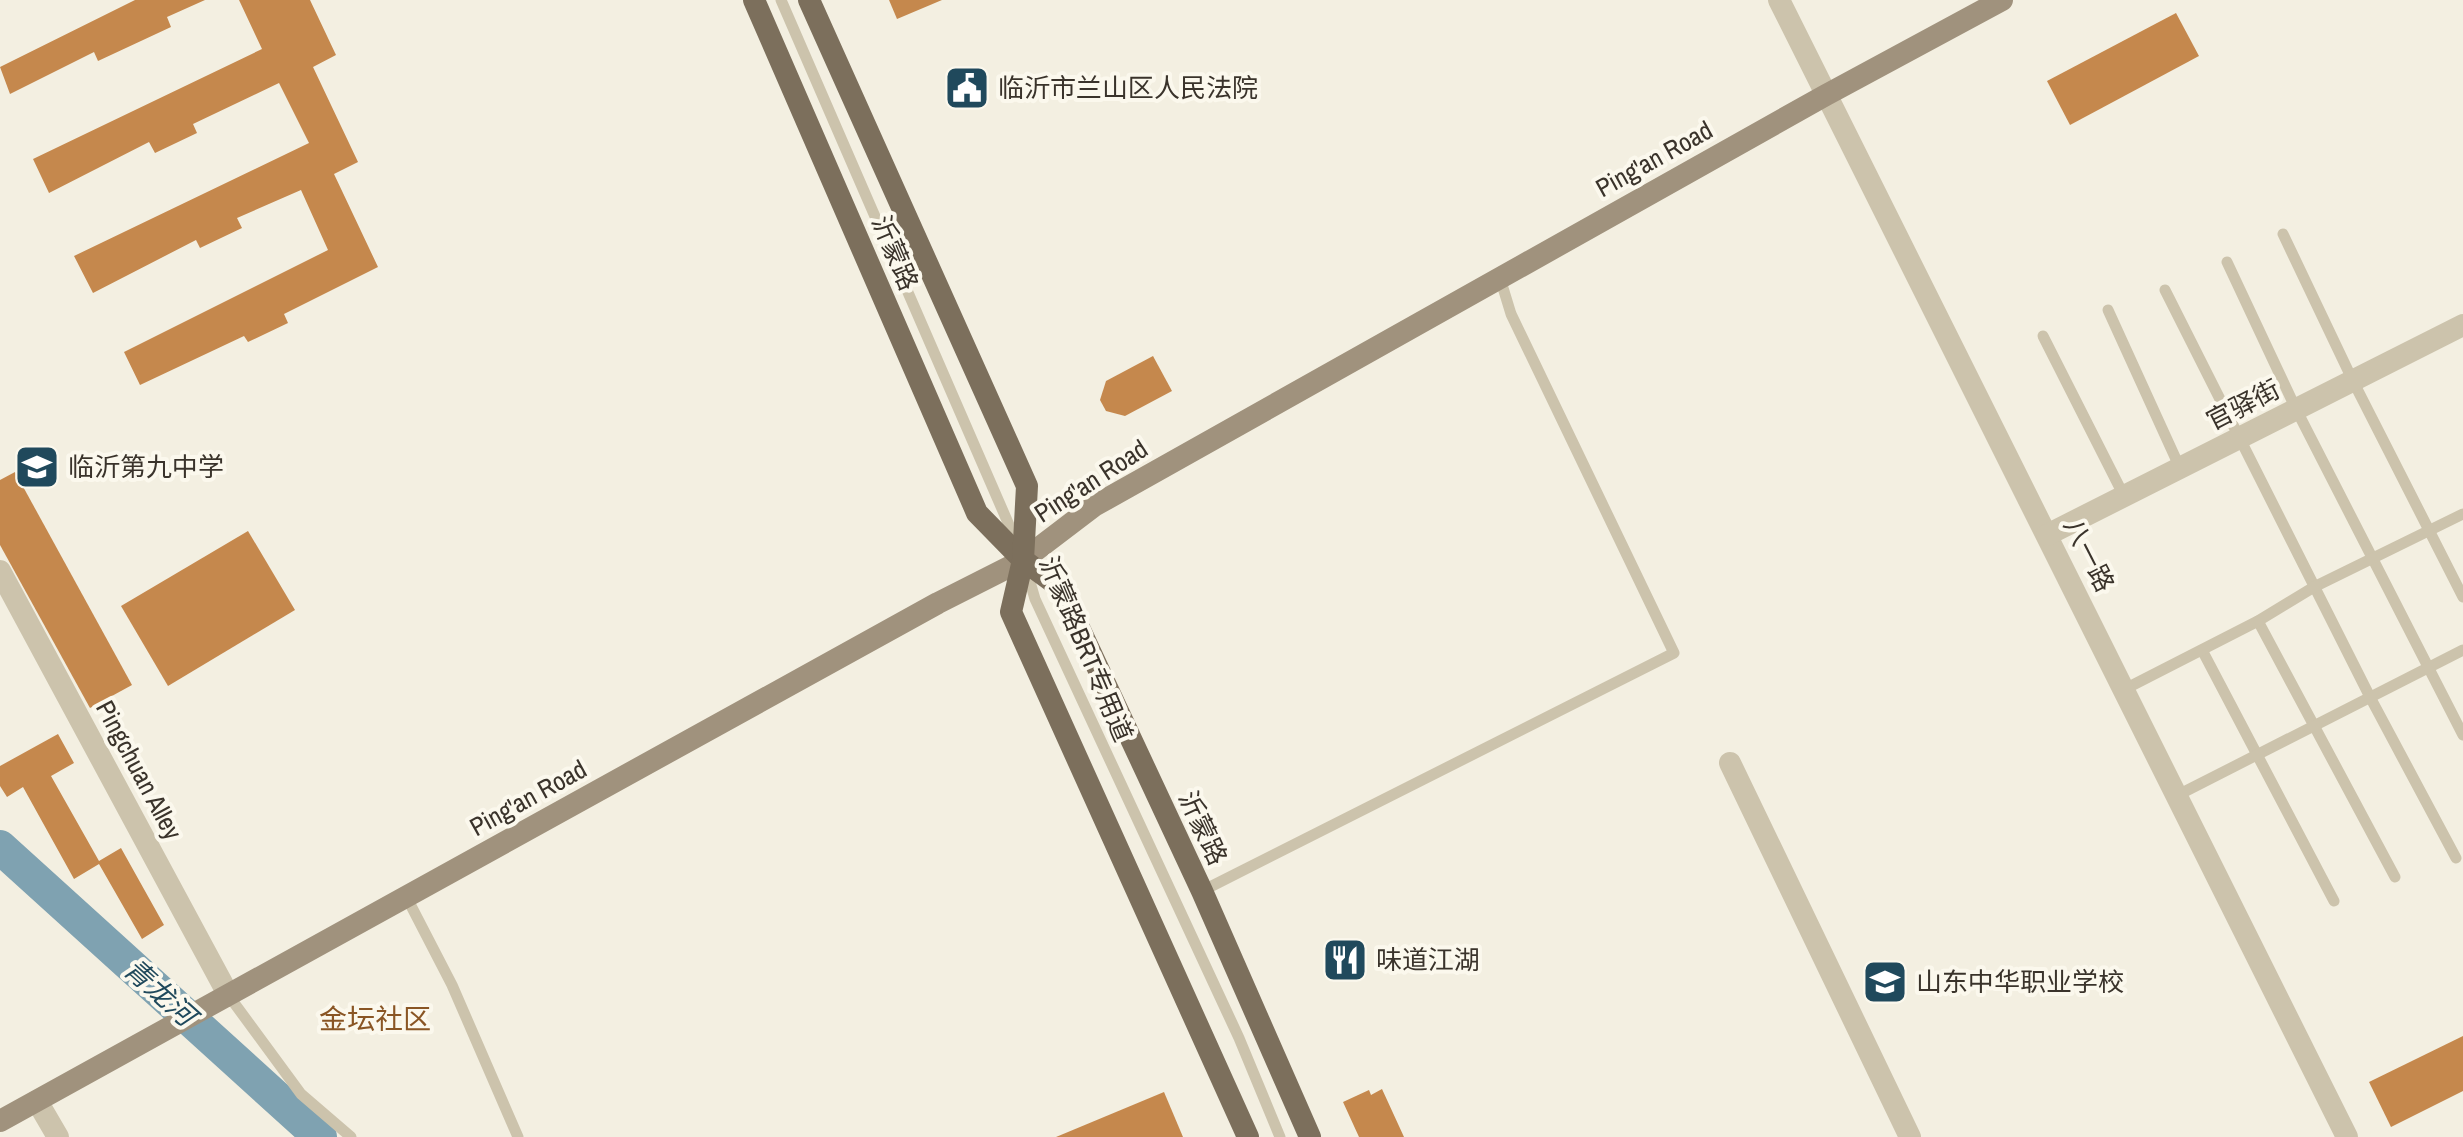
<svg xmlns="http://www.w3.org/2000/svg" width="2463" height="1137" viewBox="0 0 2463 1137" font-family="'Archivo Narrow','Noto Sans SC',sans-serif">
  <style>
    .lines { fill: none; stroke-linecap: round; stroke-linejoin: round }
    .river { stroke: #7fa2b1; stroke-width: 34 }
    .building { fill: #c5884d }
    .service { stroke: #ccc3ac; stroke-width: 11 }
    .minor { stroke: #ccc3ac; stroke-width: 22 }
    .secondary { stroke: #a0927d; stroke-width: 22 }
    .primary { stroke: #7c6f5c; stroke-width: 22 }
    .labels { text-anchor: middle; stroke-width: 8; stroke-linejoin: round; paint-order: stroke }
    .poi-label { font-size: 26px; fill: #3a332b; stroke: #fbf8ed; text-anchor: start }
    .street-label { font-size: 26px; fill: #3a332b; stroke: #fbf8ed }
    .water-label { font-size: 28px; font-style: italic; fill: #20495c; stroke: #fbf8ed }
    .neighbourhood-label { font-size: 28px; fill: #895524; stroke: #fbf8ed }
  </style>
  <rect width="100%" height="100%" fill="#f3efe1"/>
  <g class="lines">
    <polyline class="river" points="0,847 320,1137"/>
  </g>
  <g class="building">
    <polygon points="135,0 205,0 167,17 171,27 98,61 94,52 10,94 0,67"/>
    <polygon points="239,0 310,0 336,55 313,67 358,162 334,174 378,267 284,314 288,323 248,342 244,336 140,385 124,352 328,250 301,190 237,218 242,228 200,248 196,240 93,293 74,256 309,143 279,83 193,124 197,133 155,153 149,142 49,193 33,159 262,49"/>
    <polygon points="889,0 942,0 897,19"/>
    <polygon points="2176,13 2199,56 2070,125 2047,81"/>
    <polygon points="1153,356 1172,391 1125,416 1106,411 1100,400 1106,381"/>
    <polygon points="15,472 132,685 90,708 0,545 0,480"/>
    <polygon points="248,531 295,610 168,686 121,606"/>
    <polygon points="58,734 74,763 51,776 99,861 121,848 164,925 142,939 99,864 74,879 23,787 7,797 0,786 0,766"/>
    <polygon points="2463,1036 2463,1091 2391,1127 2369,1082"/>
    <polygon points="1382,1089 1404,1137 1359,1137 1343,1102 1369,1090 1371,1095"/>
    <polygon points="1164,1092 1183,1137 1056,1137"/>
  </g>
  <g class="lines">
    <g class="service">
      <polyline points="781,0 1019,548"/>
      <polyline points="2283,234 2353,381 2463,597"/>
      <polyline points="2227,262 2296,409 2463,735"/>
      <polyline points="2165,290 2370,697 2456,858"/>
      <polyline points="2108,310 2180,468"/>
      <polyline points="2043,336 2124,496"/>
      <polyline points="1026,568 1035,599 1239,1038 1280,1137"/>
      <polyline points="2258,621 2395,877"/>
      <polyline points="2202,650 2334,901"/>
      <polyline points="2125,689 2258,621 2314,587 2463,514"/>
      <polyline points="2178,795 2463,650"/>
      <polyline points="1202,891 1674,653 1511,314 1500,278"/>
      <polyline points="407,898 452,985 518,1137"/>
      <polyline points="229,996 301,1094 351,1137"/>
    </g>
    <g class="minor">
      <polyline points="1779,0 2347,1137"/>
      <polyline points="2047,535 2463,325"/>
      <polyline points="0,571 229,996"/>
      <polyline points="1730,763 1910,1137"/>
      <polyline points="37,1101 58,1137"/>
    </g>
    <polyline class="secondary" points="0,1121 938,603 1023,560 1094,506 1826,95 2002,0"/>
    <g class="primary">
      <polyline points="754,0 977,513 1023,560 1060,587 1202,891 1310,1137"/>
      <polyline points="809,0 1027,486 1023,560 1011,612 1248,1137"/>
    </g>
  </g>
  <defs>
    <g id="civic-square" transform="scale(2.3)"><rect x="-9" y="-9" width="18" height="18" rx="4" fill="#20495c" stroke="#fbf8ed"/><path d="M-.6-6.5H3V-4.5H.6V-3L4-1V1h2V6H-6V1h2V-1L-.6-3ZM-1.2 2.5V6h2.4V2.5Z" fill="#fff"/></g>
    <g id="school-square" transform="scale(2.3)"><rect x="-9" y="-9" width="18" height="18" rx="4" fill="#20495c" stroke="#fbf8ed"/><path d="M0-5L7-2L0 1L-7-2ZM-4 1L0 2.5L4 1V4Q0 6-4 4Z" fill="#fff"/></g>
    <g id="restaurant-square" transform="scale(2.3)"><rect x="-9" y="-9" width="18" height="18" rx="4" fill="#20495c" stroke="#fbf8ed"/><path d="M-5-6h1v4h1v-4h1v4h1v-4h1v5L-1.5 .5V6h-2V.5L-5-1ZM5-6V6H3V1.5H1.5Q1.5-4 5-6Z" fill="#fff"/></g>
  </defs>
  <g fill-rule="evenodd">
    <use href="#civic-square" x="967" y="88"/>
    <use href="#school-square" x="37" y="467"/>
    <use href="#restaurant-square" x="1345" y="960"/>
    <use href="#school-square" x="1885" y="982"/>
  </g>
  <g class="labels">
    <g class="poi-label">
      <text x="998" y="97">临沂市兰山区人民法院</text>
      <text x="68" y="476">临沂第九中学</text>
      <text x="1376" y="969">味道江湖</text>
      <text x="1916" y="991">山东中华职业学校</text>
    </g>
    <g class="street-label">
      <text transform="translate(1654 159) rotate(-29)" y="9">Ping'an Road</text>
      <text transform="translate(895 253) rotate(67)" y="9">沂蒙路</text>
      <text transform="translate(2243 405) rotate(-27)" y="9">官驿街</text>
      <text transform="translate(1091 481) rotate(-33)" y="9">Ping'an Road</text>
      <text transform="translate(2089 555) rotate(63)" y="9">八一路</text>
      <text transform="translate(1086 649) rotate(67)" y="9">沂蒙路BRT专用道</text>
      <text transform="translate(139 770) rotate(62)" y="9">Pingchuan Alley</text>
      <text transform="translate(528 798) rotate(-29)" y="9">Ping'an Road</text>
      <text transform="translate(1203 828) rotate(65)" y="9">沂蒙路</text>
    </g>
    <g class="water-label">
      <text transform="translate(160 992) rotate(42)" y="10">青龙河</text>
    </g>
    <g class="neighbourhood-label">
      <text x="375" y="1029">金坛社区</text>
    </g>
  </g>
</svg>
